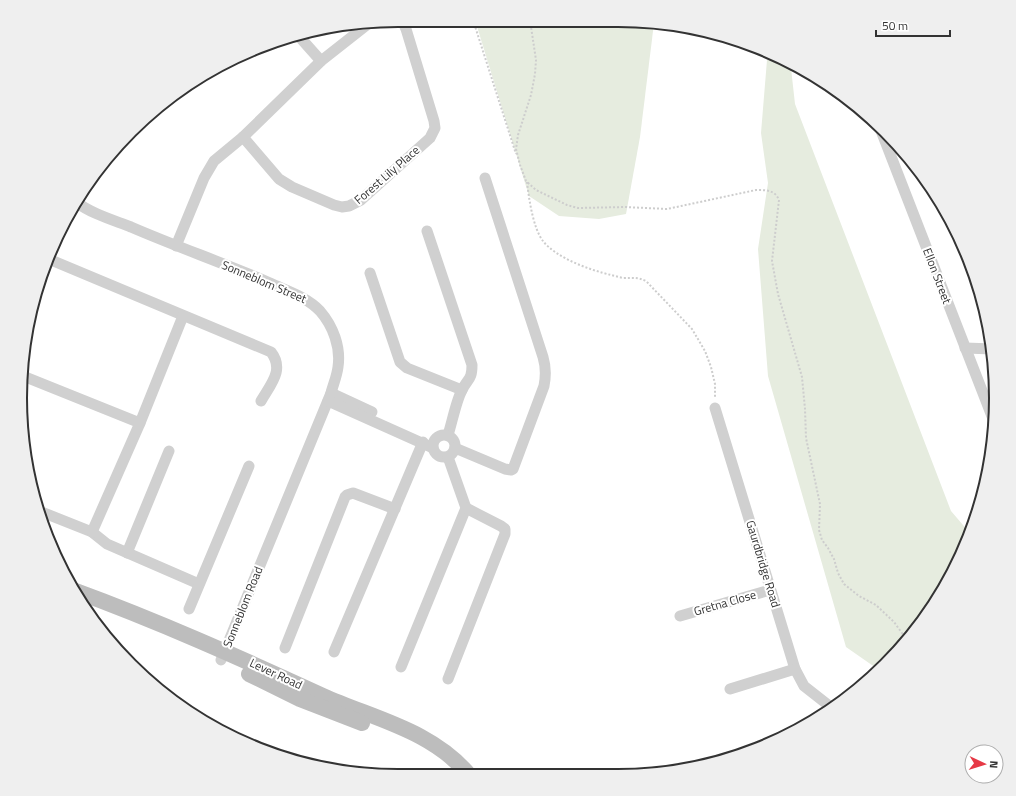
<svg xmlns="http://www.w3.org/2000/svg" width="1016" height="796" viewBox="0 0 1016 796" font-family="'Titillium Web',sans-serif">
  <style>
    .green { fill: #e6ecdf }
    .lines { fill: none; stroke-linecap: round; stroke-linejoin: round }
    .path { stroke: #cdcdcd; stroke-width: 2; stroke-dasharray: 2 2; stroke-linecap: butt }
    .minor { stroke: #d0d0d0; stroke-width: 11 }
    .secondary { stroke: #bdbdbd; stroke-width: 16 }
    .labels { text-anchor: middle; stroke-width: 4; stroke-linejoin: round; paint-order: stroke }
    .street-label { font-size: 12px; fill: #333; stroke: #fff }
    .rim { fill: none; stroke: #333; stroke-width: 2 }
  </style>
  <rect width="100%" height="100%" fill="#fff"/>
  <g class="green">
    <polygon points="475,20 642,21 654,23 640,137 626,214 599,219 559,216 529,196"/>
    <polygon points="767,60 779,61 791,68 795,104 951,511 969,532 957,565 918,628 879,670 846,647 768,376 758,249 768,183 761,133"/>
  </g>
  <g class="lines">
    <g class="path">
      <polyline points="473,20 516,154"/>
      <path d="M530 20 536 60 535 74 531 95 518 135 516 149 520 165 526 181 536 190 567 205 578 208 625 207 667 209 756 190C766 190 775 190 779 200L772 261 778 294 802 377 805 409 806 438 820 504 819 530 822 540 828 548 834 559 838 573 844 584 859 596 876 605 894 622 907 640"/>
      <path d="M527 182C529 199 533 228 543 241 556 258 590 270 611 275 615 276 619 277 623 278 632 278 638 277 646 281L692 329 705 351 711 367 715 384V398"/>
    </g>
    <g class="minor">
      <polyline points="297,34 321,61"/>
      <polyline points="880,128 995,424"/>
      <polyline points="243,137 279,179 292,187 334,205 342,207 349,206 361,200 430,138 435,128 434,121 406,29 402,20"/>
      <path d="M76 202C92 214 113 220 131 227 177 247 224 263 270 283 287 291 307 297 320 311 333 326 341 347 338 367 337 376 333 385 331 393L221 660"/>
      <path d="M427 231 472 365C472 380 468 378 462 390 456 401 452 423 448 435"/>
      <polyline points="176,246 204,178 214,161 243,137 321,61 368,24"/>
      <path d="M51 260 271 352C285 370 270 385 261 401"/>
      <polyline points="370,273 400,362 407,368 462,390"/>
      <polyline points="965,348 993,349"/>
      <polyline points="23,376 140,423"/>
      <polyline points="331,393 372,412"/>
      <polyline points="328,401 433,448"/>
      <polyline points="715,408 795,669 804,686 832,708"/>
      <circle cx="444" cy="446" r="11"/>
      <path d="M455 448 505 469 511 470 513 469 544 386C546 376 546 367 543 357L485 178"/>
      <polyline points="39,511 92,532 107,544 199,584"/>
      <polyline points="92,532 140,423 183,316"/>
      <polyline points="127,553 169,451"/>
      <polyline points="189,609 249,466"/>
      <polyline points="680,616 770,590"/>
      <polyline points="285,648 345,497 347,495 353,493 395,509"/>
      <polyline points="334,652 423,442"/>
      <polyline points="401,667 466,508 448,457"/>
      <polyline points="448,679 505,534 505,529 501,526 466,508"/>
      <polyline points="730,689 795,669"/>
    </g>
    <g class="secondary">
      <path d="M73 590C158 621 240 658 323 696 374 719 432 730 470 776"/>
      <polyline points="249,674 300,699 362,723"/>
    </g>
  </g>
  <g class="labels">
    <g class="street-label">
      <text transform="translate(387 175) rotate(-41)" y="4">Forest Lily Place</text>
      <text transform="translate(937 276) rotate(69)" y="4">Ellon Street</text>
      <text transform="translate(264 282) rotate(23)" y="4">Sonneblom Street</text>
      <text transform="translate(763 564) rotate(73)" y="4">Gaurdbridge Road</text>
      <text transform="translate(725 603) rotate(-16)" y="4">Gretna Close</text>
      <text transform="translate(243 607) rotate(-68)" y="4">Sonneblom Road</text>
      <text transform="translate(276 674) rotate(25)" y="4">Lever Road</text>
    </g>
  </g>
  <path d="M0 0H1016V796H0ZM398 27H618A371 371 0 0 1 989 398V398A371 371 0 0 1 618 769H398A371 371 0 0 1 27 398V398A371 371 0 0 1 398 27Z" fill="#efefef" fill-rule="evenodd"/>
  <path class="rim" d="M398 27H618A371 371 0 0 1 989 398V398A371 371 0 0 1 618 769H398A371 371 0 0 1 27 398V398A371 371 0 0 1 398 27Z"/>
  <g transform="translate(984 764) rotate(94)"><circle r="19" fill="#ffffff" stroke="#adadad"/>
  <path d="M0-3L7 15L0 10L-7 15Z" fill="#e63946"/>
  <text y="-6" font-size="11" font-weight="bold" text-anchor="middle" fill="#333333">N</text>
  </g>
  <path d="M876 30v6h74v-6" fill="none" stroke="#333333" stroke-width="2"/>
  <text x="882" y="30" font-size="12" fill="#333333" stroke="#ffffff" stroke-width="3" paint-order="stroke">50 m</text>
</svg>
